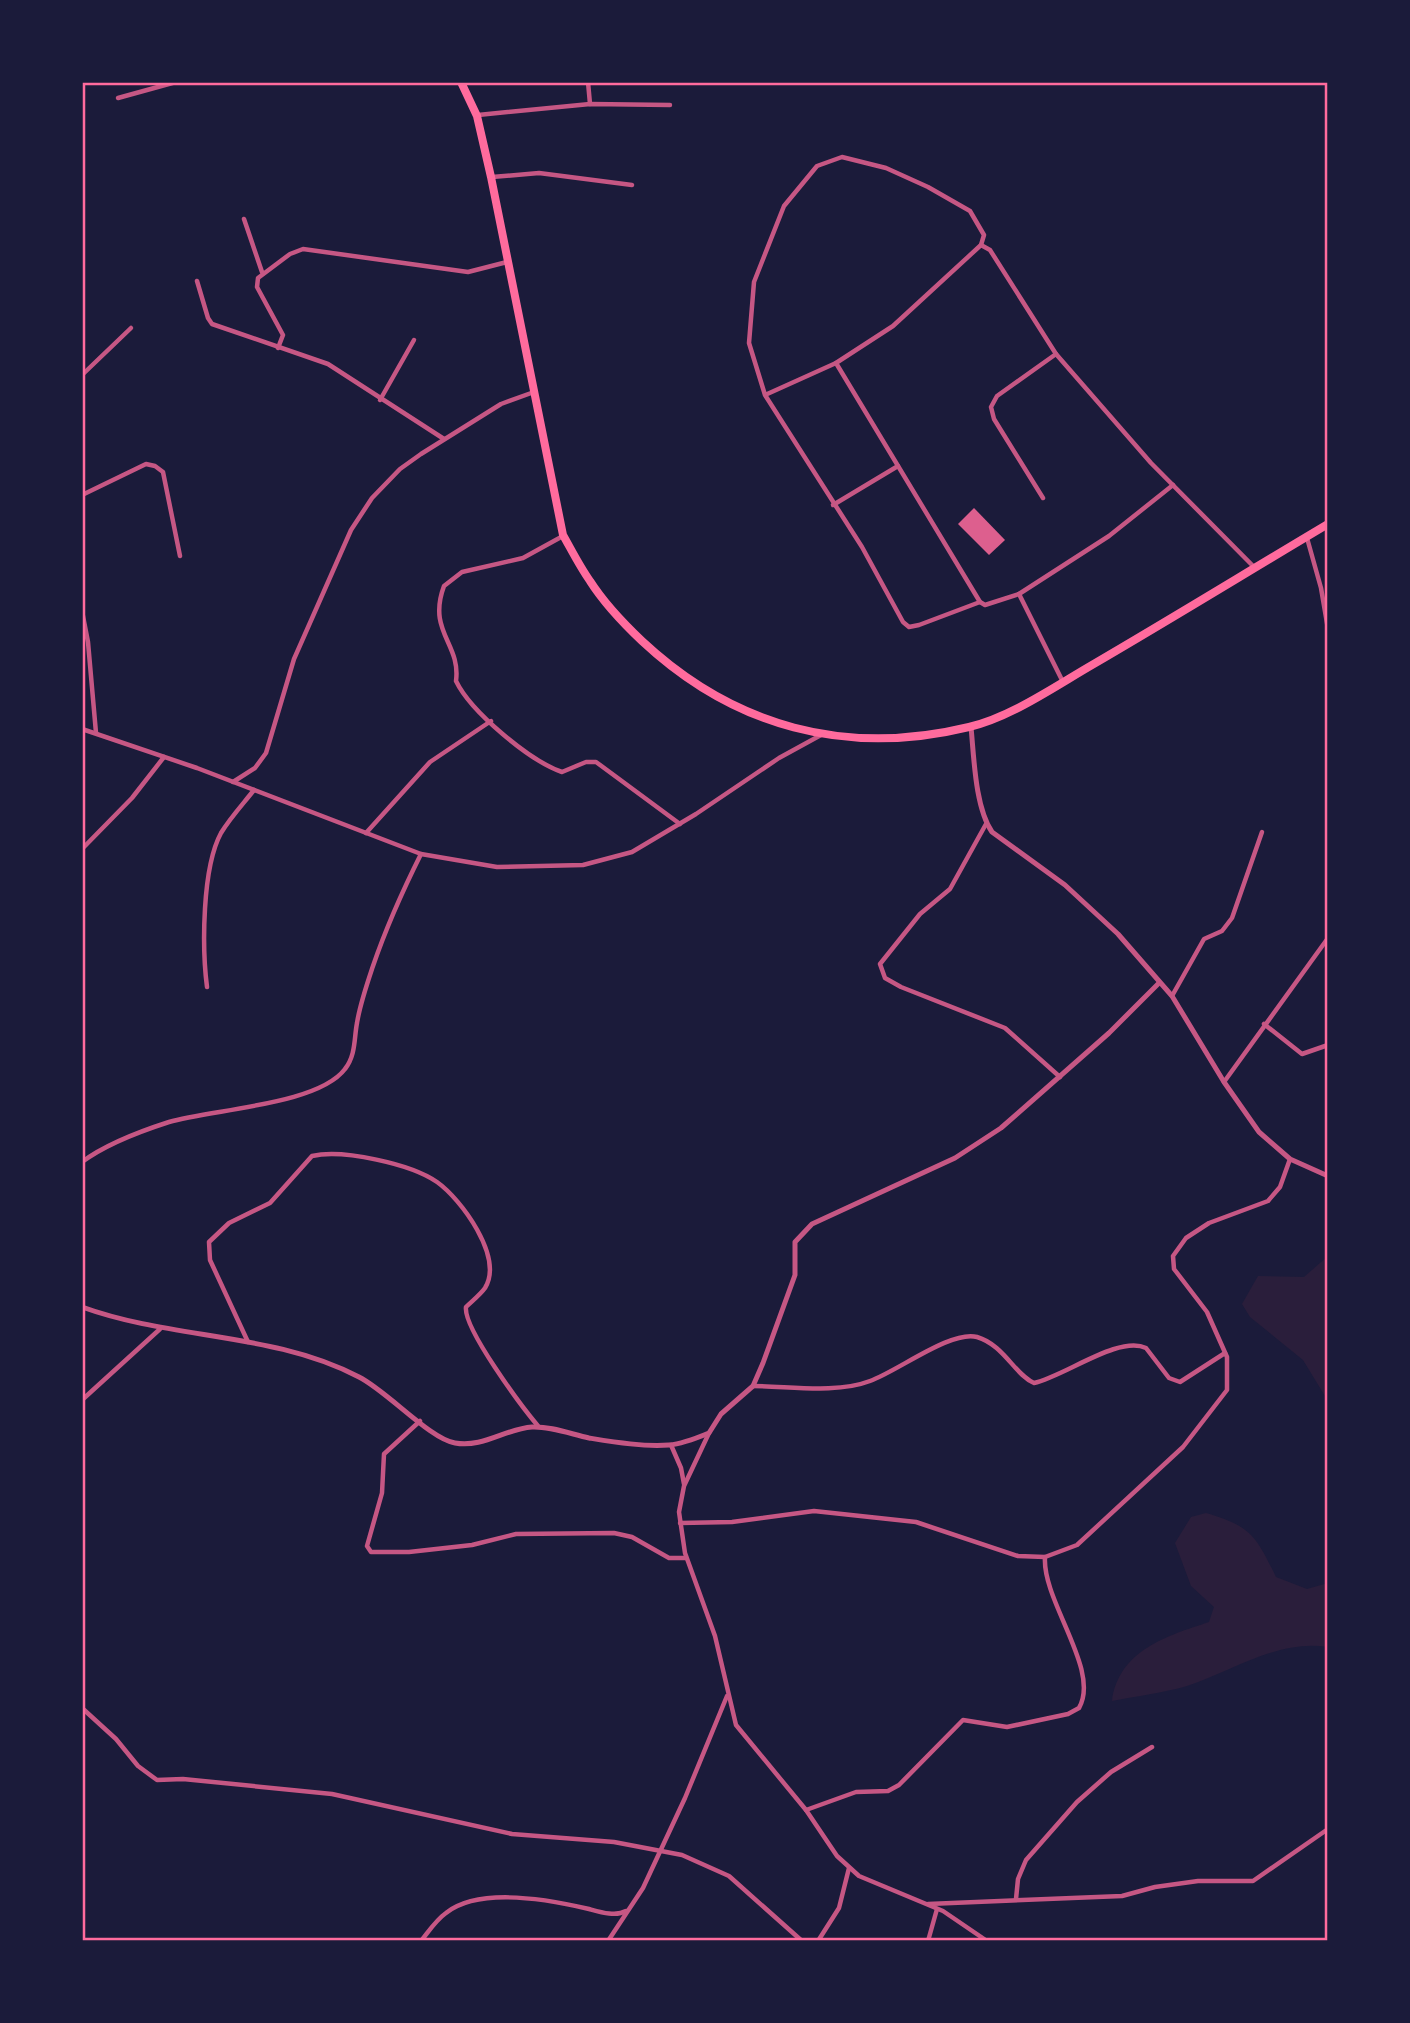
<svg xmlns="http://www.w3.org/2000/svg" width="1410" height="2023" viewBox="0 0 1410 2023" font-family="Arial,sans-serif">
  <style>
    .green { fill: #2a1e3b }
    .building { fill: #dd5f8e }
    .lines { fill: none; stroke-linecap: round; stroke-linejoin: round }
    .minor { stroke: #c65784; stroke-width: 4.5 }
    .tertiary { stroke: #c65784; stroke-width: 5 }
    .trunk { stroke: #ff6b9d; stroke-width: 8 }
    .neatline { fill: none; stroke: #ff6b9d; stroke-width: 2.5 }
  </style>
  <rect width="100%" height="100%" fill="#1b1b3a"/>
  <g class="green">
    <polygon points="1328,1256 1328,1401 1303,1360 1250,1317 1242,1304 1258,1276 1304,1277"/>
    <path d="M1206 1513C1251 1526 1256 1536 1276 1577L1307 1589 1328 1583V1647C1278 1639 1233 1671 1187 1686 1163 1693 1137 1696 1112 1701 1119 1650 1167 1636 1209 1622L1214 1607 1191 1586 1175 1543 1191 1517Z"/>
  </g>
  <polygon class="building" points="974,508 1005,540 989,555 958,524"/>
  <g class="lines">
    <g class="minor">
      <polyline points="588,82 590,104"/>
      <polyline points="118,98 176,82"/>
      <polyline points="478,115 590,104 670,105"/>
      <polyline points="492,177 539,173 632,185"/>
      <polyline points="244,219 262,272"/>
      <polyline points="981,245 990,250 1056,354 1151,463 1255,568"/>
      <polyline points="197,281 208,318 212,324 328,364 444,439"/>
      <polyline points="278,348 283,335 257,287 258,278 290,254 303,249 468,272 507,262"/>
      <polyline points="836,363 980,602 985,605 1019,594 1063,682"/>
      <polyline points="82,375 131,328"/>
      <polyline points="765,395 836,363 893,326 981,245 984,235 970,211 928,187 886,168 842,157 817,166 784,206 754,282 749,343 765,395 862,547 903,622 909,627 919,625 980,602"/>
      <polyline points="380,400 414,340"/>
      <polyline points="82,495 146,464 155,466 163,472 180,556"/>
      <polyline points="1043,498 994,419 991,407 997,396 1056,354"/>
      <polyline points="833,505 898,466"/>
      <path d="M563 536 523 558 462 572 444 586C427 632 461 643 456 681 471 712 530 761 562 772L586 762H596L680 824"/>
      <polyline points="1307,538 1321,588 1328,629"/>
      <polyline points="1019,594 1109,536 1173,485"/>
      <polyline points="82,611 88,642 96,733"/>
      <polyline points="82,729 197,768 421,854 497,867 583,865 632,852 696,814 779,758 821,735"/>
      <polyline points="233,782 255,768 266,753 294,659 351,530 372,498 400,469 421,454 501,404 534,392"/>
      <polyline points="986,824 950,889 920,914 880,964 885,978 901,987 1005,1028 1060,1077"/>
      <polyline points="366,833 430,762 491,721"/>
      <polyline points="82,849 132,798 164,757"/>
      <path d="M207 987C202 948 202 868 221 833 230 818 243 804 254 790"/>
      <polyline points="1172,996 1204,939 1222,931 1232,918 1262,832"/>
      <polyline points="1264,1024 1302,1054 1328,1045"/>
      <polyline points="1224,1082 1328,938"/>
      <path d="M82 1162C106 1144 141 1131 169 1122 213 1109 318 1105 345 1069 356 1055 354 1038 357 1023 360 1004 367 984 373 966 386 928 403 890 421 854"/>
      <path d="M248 1342 210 1260 209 1242 229 1223 270 1203 312 1156C343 1149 411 1164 437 1182 461 1199 504 1257 485 1288 480 1295 472 1301 466 1307 463 1328 522 1407 538 1426"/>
      <path d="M753 1386C789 1386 836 1394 870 1381 898 1371 951 1330 977 1337 1004 1345 1015 1375 1034 1383 1065 1376 1119 1335 1146 1348L1169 1378 1180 1382 1225 1353"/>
      <polyline points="82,1400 160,1329"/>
      <polyline points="420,1421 384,1454 382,1493 367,1546 371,1552 409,1552 472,1545 516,1534 614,1533 632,1537 669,1558 686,1558"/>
      <polyline points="709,1433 684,1486 679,1512 685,1553 715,1636 736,1725 806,1810 837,1856 859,1876 943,1911 987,1941"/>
      <polyline points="671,1445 681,1468 684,1484"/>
      <polyline points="680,1523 732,1522 814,1511 916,1522 1018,1556 1045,1557 1077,1545 1183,1447 1227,1390 1227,1357 1207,1312 1174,1269 1173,1256 1186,1238 1209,1223 1268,1201 1280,1187 1290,1159"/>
      <polyline points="82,1708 116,1739 138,1766 157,1780 183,1779 332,1794 512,1834 614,1842 682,1855 729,1876 802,1941"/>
      <path d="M806 1810 856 1792 888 1791 899 1785 963 1720 1007 1727 1068 1714 1079 1708C1101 1670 1042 1601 1045 1557"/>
      <polyline points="1016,1899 1018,1879 1026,1860 1077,1802 1111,1772 1152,1747"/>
      <polyline points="928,1904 1122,1896 1155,1887 1198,1881 1253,1881 1328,1829"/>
      <path d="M421 1941C429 1931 436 1920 446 1913 480 1886 551 1900 589 1909 600 1912 616 1917 626 1911"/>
      <polyline points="608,1941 643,1888 685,1798 727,1696"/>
      <polyline points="818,1941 839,1908 849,1868"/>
      <polyline points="928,1941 937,1909"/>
    </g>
    <g class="tertiary">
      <path d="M971 727C974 757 975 807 992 832L1065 885 1118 934 1172 996 1224 1082 1259 1132 1290 1159 1328 1176"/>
      <path d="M82 1307C173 1340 273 1332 359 1377 387 1391 430 1439 455 1443 483 1448 505 1429 532 1427 550 1426 571 1434 589 1438 614 1442 644 1447 669 1445 682 1444 697 1438 709 1433L721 1414 753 1386 763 1363 795 1275V1242L812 1224 955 1158 1001 1128 1109 1033 1159 983"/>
    </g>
    <path class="trunk" d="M461 82 477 116 491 177 563 535C572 551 580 567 590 581 604 603 623 623 642 641 734 727 846 757 969 727 1011 717 1054 687 1092 665 1171 619 1249 571 1328 524"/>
  </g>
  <rect width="1410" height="2023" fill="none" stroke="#1b1b3a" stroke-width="168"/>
  <rect x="84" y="84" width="1242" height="1855" class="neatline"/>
</svg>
